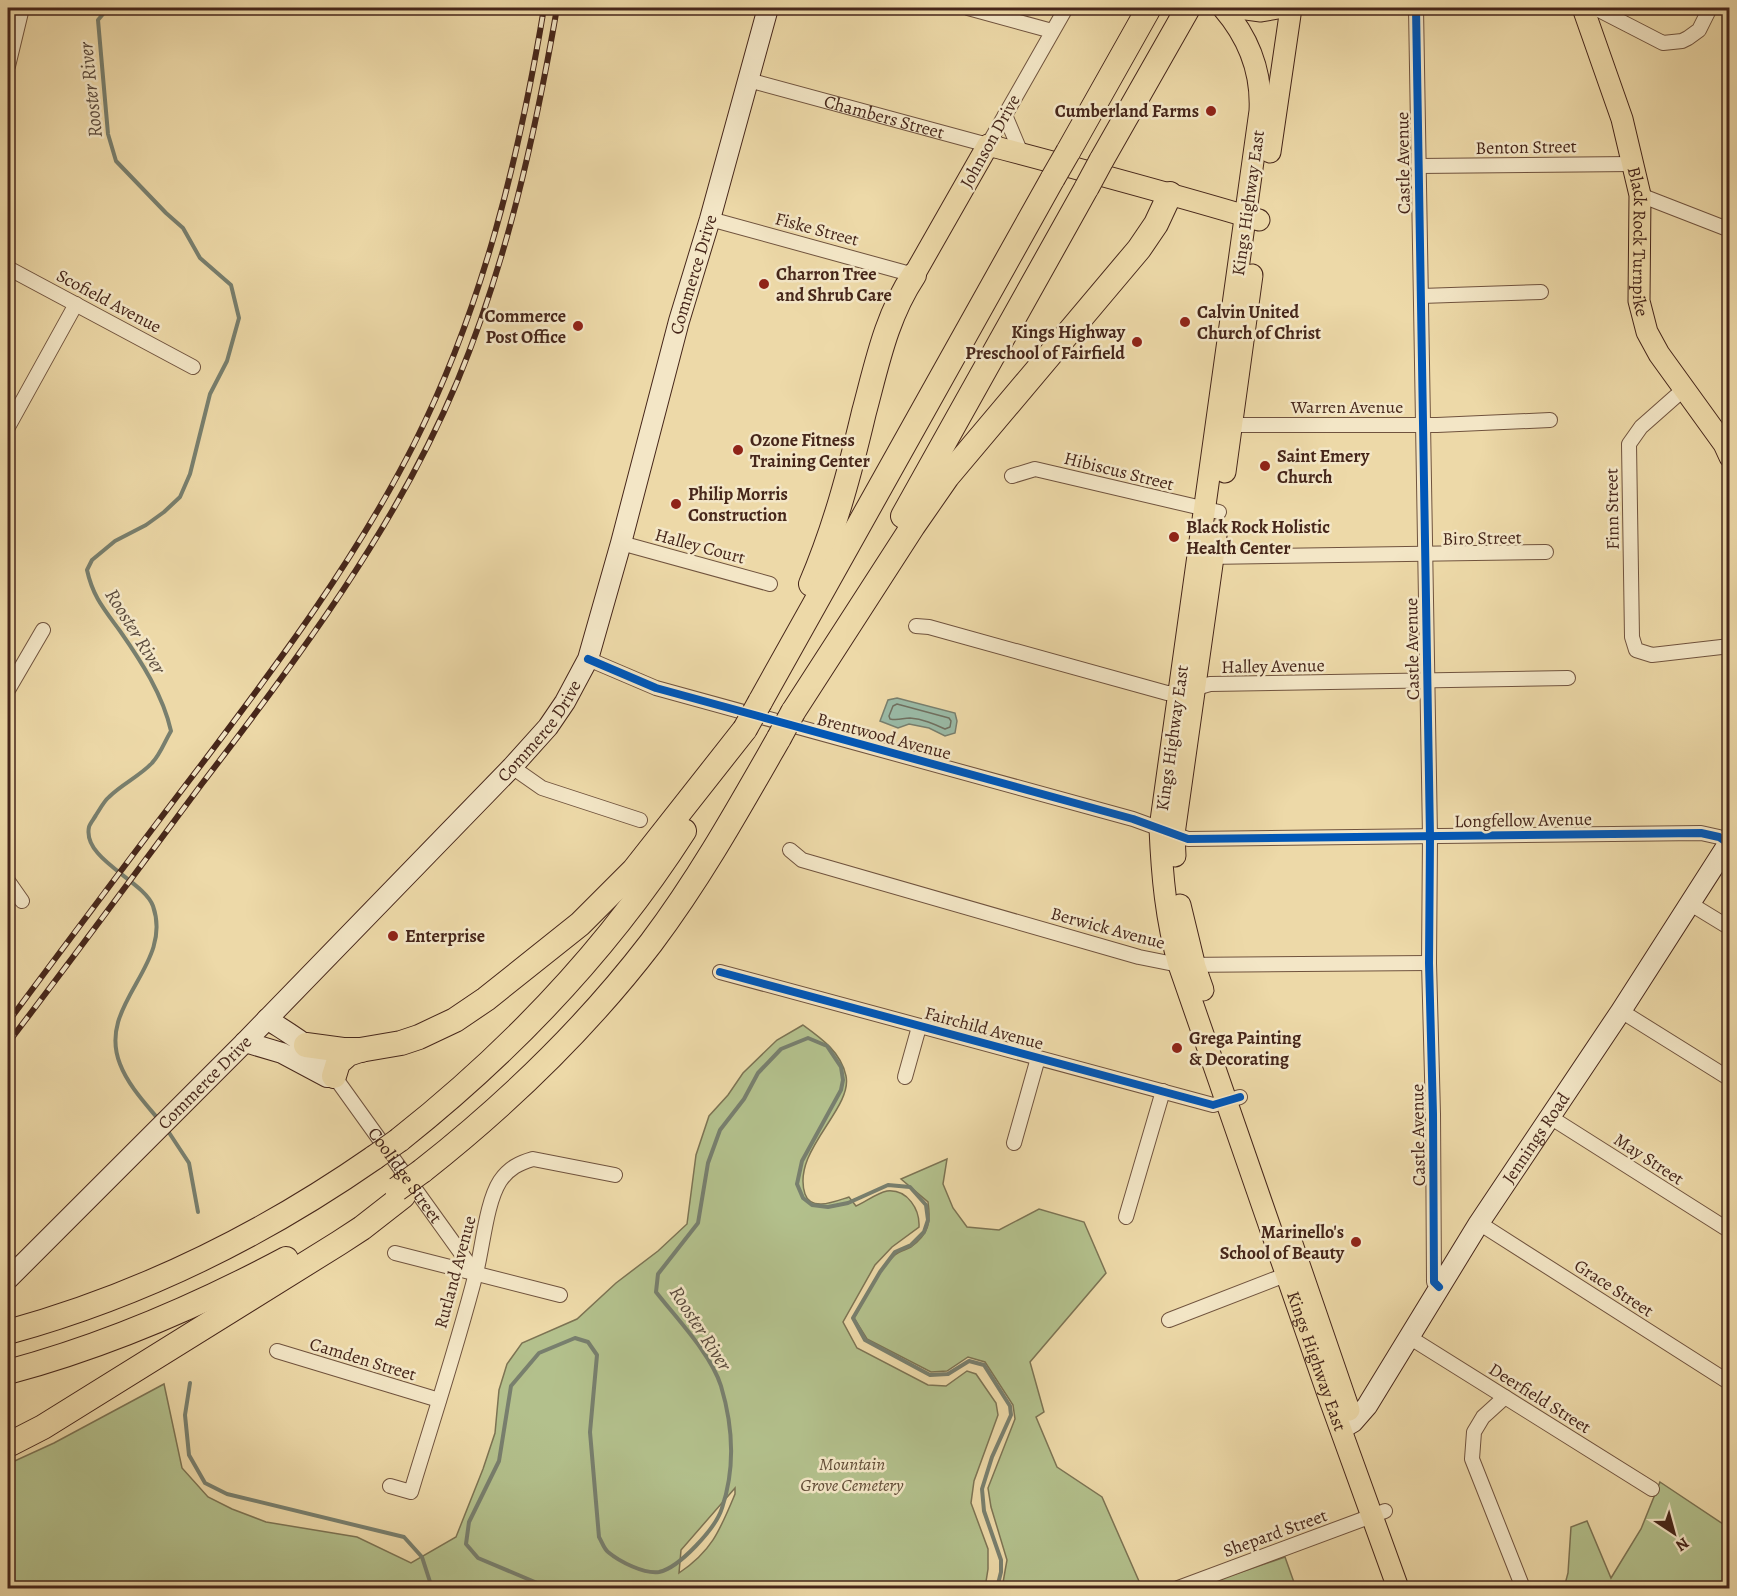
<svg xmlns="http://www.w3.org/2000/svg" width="1737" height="1596" viewBox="0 0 1737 1596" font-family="Alegreya,serif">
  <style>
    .green { fill: #b3c08c; stroke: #7c7353; stroke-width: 1.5; fill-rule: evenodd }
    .water { fill: #9abaa6; stroke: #787f6e; stroke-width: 1.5 }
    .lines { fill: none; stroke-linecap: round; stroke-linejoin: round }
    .shore { stroke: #707060; stroke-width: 1.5 }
    .stream { stroke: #787f6e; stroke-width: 4 }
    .street-casing { stroke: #70533e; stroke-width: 16 }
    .secondary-casing { stroke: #46261a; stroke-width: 22 }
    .primary-casing { stroke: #46261a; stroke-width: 23 }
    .highway-casing { stroke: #46261a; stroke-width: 26 }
    .street { stroke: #f3e6c6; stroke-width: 14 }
    .secondary { stroke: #f3e6c6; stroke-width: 20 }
    .primary { stroke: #edd9a8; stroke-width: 21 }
    .highway { stroke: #edd9a8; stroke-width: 24 }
    .rail-casing { stroke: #46261a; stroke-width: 6 }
    .rail { stroke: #f3e6c6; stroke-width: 4; stroke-dasharray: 11; stroke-linecap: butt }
    .highway-bridge-casing { stroke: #46261a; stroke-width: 26; stroke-linecap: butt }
    .highway-bridge { stroke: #edd9a8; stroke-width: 24 }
    .cycleway-casing { stroke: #f3e6c6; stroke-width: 11 }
    .cycleway { stroke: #0057b8; stroke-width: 8 }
    .poi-dot { fill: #8f2418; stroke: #f3e6c6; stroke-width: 2 }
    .labels { text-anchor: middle; stroke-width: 5; stroke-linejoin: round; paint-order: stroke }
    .poi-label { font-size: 18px; font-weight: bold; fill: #46261a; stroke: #f3e6c6; text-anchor: start }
    .street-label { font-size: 18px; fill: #46261a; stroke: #f3e6c6 }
    .park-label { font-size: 18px; font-style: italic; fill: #614c36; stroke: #f3e6c6 }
    .water-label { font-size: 20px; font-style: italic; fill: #5b4b3d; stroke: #f3e6c6 }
  </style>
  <rect width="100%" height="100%" fill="#edd9a8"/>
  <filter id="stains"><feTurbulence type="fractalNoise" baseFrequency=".00333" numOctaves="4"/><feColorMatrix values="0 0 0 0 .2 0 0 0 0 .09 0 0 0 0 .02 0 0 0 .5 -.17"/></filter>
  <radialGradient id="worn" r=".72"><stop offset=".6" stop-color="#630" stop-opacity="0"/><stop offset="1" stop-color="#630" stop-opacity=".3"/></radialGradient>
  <g class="green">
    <path d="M803 1025C821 1038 841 1052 846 1076 853 1109 791 1151 805 1194 811 1212 836 1201 849 1197L856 1206C865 1202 877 1193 887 1191 908 1189 920 1210 919 1227L892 1247 875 1265 843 1322 857 1348 928 1385 946 1386 967 1371 976 1374 996 1403 998 1415 974 1481 971 1503 988 1549V1569L985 1588H8V1464L54 1443 164 1384 182 1468 208 1497 232 1509 266 1522 357 1537 411 1563 456 1537 483 1469 495 1433 499 1390 507 1364 522 1343 577 1319 616 1283 658 1251 687 1224 696 1155 709 1116 728 1095 743 1073 777 1040ZM735 1488V1494C720 1530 712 1551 679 1573L681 1550Z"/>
    <path d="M947 1159 943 1184 953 1208 967 1227 999 1230 1039 1209 1084 1222 1106 1273 1030 1362 1044 1412 1036 1417 1057 1467 1102 1497 1142 1588H1002L1007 1560 991 1507 988 1488 1015 1419 1013 1405 985 1362 968 1357 947 1371 931 1372 867 1339 854 1318C866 1298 877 1271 895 1255 899 1251 906 1250 911 1247 929 1234 931 1222 928 1202L901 1179Z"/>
    <polygon points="1660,1482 1729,1528 1729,1588 1564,1588 1568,1573 1571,1527 1587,1521 1611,1578 1641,1529"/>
    <polygon points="1285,1557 1296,1588 1194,1588"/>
  </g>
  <polygon class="water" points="897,698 955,713 957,721 955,733 945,736 929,728 909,724 898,728 880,721 888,700"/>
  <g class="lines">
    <path class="shore" d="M897 704 949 718 951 721 950 727 945 729C934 724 923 719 910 718 903 718 898 721 890 719L889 716 893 706Z"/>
    <g class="stream">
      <path d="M108 8 98 20 108 134 116 161 166 213 183 228 200 258 231 285 239 318 227 361 210 394 190 474 180 497 164 512 146 525 115 541 92 560 87 570C93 597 104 609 120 631 141 661 163 695 171 731 165 741 160 755 152 763 140 776 122 784 109 797 104 801 100 809 96 815 94 819 90 823 89 827 82 859 144 881 153 906 174 966 96 1004 120 1064 128 1085 145 1103 159 1120"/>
      <polyline points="166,1128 189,1163 198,1212"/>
      <polyline points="190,1383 185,1415 189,1455 205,1483 227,1494 404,1537 422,1557 432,1588"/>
      <path d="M549 1588 478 1558 466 1544 469 1522 499 1461 511 1386 539 1353 575 1338 588 1342 597 1355 590 1432 599 1537C602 1542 604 1549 608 1552 620 1562 644 1574 659 1572 679 1568 716 1528 722 1508 735 1469 733 1426 721 1386 711 1354 677 1319 656 1292L658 1274 698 1223 708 1163 720 1130 744 1099 758 1073 781 1049 808 1038 827 1046 841 1067 843 1080 841 1090 802 1161 797 1184 803 1198 812 1205 828 1207 848 1203 888 1185 910 1187 926 1205 928 1220 924 1232 911 1245 895 1252 880 1272 853 1318 865 1340 930 1375 948 1374 969 1361 984 1365 1010 1406 1011 1415 992 1457 982 1489 984 1511 1001 1560V1572L997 1588"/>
    </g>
    <g class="street-casing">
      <g id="street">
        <polyline points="968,8 1052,31"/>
        <polyline points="1416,8 1430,837 1429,963 1433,1114 1434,1282 1439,1287"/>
        <polyline points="1595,8 1663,43 1682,41 1688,38 1699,30 1710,8"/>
        <polyline points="8,66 22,8"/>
        <path id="s1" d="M748 80 988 145 1066 8"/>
        <polyline points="1005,115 1021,153"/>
        <polyline points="1418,166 1633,164"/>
        <polyline points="1640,195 1730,230"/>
        <polyline points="710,219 914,275"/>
        <polyline points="8,268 193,367"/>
        <polyline points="1421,296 1541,292"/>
        <polyline points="1684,389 1641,427 1629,444 1632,637 1636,650 1652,655 1730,646"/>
        <polyline points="1225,425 1437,425 1550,420"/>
        <polyline points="8,427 76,304"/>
        <polyline points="1012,476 1035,469 1219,512"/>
        <polyline points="621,543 770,584"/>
        <polyline points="1206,557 1546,552"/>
        <polyline points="916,626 929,627 1167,693 1179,693 1210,684 1568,678"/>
        <polyline points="588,659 656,688 1133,819 1188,839 1701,833 1719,837 1728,843"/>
        <polyline points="8,690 43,630"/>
        <polyline points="512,767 542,788 640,820"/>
        <polyline points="790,850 802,860 1139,957 1179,965 1429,963"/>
        <polyline points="8,881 22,901"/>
        <polyline points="1689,903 1730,928"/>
        <polyline points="720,972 1213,1105 1240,1097"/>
        <polyline points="1621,1011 1730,1079"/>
        <path id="s2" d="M334 1076 476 1274"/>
        <polyline points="905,1077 919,1027"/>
        <polyline points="1550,1117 1730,1231"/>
        <polyline points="1014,1143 1038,1058"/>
        <polyline points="1126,1217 1163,1091"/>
        <polyline points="1479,1223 1730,1383"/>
        <polyline points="395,1253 560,1295"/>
        <polyline points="1169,1320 1293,1272"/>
        <polyline points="1409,1337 1652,1489"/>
        <polyline points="277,1351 439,1400"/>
        <polyline points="1505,1397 1483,1417 1474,1432 1472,1459 1523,1588"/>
        <path d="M390 1486 411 1492C433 1419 457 1347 476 1273 483 1246 486 1203 500 1181 509 1168 519 1163 533 1159L615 1175"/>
        <polyline points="1178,1588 1385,1511"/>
      </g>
    </g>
    <g class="secondary-casing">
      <g id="secondary">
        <path d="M245 1042 282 1053 327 1077 334 1076C320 1050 291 1035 267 1019"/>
        <path id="s3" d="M8 1279 245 1042 512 767 548 727 565 702 588 659 621 543 679 321 710 219 768 8"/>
        <path id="s4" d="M1341 1429 1353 1422 1367 1406 1479 1223 1621 1011 1730 841"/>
      </g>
    </g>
    <g class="primary-casing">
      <g id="primary">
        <path id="s5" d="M1223 8C1248 37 1262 72 1260 111L1160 828C1162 875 1166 920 1179 965L1330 1400 1398 1588"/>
        <polyline points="1239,8 1261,11 1278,8"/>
        <path id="s6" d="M1583 8 1622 119 1640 195 1639 301 1647 332 1659 354 1724 444 1730 457"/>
        <polyline points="1270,152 1291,8"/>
        <path d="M914 275 988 145C1079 169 1169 193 1259 220"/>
        <polyline points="1225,472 1252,275"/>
        <polyline points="1175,856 1174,834 1216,536"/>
        <polyline points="1180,905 1195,967 1203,990"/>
        <polyline points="1292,1244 1349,1410"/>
      </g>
    </g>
    <g class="highway-casing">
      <g id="highway">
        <polyline points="1068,152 1149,8"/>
        <polyline points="1101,161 1188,8"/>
        <polyline points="903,516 1087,187"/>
        <path d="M811 584C835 528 850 471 864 412 877 364 886 317 914 275"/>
        <polyline points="760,702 1053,178"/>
        <polyline points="793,712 913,526 947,477 1139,249 1156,224 1170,194"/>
        <polyline points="306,1045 343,1050 361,1050"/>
        <polyline points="334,1076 338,1063 348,1054 360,1050 401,1043 419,1037 455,1020 486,999 580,924 634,870 745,729"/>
        <path d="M399 1140C510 1052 607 951 684 831"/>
        <path d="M422 1171C507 1104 585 1029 651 943 700 878 739 808 779 738"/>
        <path d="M8 1332C139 1296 263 1235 375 1157"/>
        <path d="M8 1372C105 1346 196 1307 286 1259"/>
        <polyline points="8,1445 43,1427 339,1243 362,1228 403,1196"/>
      </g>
    </g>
    <use href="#street" class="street"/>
    <use href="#secondary" class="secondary"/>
    <use href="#primary" class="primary"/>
    <use href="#highway" class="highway"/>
    <g class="rail-casing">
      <g id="rail">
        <path d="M8 1022C72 936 136 850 201 765 279 662 356 559 414 444 483 307 519 157 544 8"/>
        <path d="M8 1043C73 958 137 871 201 785 298 658 395 530 457 382 507 262 535 135 557 8"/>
      </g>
    </g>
    <use href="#rail" class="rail"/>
    <g class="highway-bridge-casing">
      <g id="highway-bridge">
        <polyline points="1053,178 1068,152"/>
        <polyline points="1087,187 1101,161"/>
        <polyline points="745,729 760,702"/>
        <polyline points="779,738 793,712"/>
        <polyline points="375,1157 399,1140"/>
        <polyline points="397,1189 422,1171"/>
      </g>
    </g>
    <use href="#highway-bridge" class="highway-bridge"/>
    <g class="cycleway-casing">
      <g id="cycleway">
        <polyline points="1416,8 1430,837 1429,963 1433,1114 1434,1282 1439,1287"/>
        <polyline points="588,659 656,688 1133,819 1188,839 1701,833 1719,837 1728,843"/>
        <polyline points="720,972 1213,1105 1240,1097"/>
      </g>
    </g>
    <use href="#cycleway" class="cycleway"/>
  </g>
  <g class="poi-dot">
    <circle cx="1211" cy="111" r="6"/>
    <circle cx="764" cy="284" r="6"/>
    <circle cx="1185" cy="322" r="6"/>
    <circle cx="578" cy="326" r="6"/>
    <circle cx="1137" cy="342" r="6"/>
    <circle cx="738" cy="450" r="6"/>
    <circle cx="1265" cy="466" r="6"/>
    <circle cx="676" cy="504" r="6"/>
    <circle cx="1174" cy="537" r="6"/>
    <circle cx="393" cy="936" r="6"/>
    <circle cx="1177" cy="1048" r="6"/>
    <circle cx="1356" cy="1242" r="6"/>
  </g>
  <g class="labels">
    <g class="poi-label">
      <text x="1199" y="117" text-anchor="end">Cumberland Farms</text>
      <text x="776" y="280">Charron Tree<tspan x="776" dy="21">and Shrub Care</tspan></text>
      <text x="1197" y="318">Calvin United<tspan x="1197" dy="21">Church of Christ</tspan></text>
      <text x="566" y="322" text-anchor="end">Commerce<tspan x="566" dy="21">Post Office</tspan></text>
      <text x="1125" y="338" text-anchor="end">Kings Highway<tspan x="1125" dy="21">Preschool of Fairfield</tspan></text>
      <text x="750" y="446">Ozone Fitness<tspan x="750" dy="21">Training Center</tspan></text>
      <text x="1277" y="462">Saint Emery<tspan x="1277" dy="21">Church</tspan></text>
      <text x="688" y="500">Philip Morris<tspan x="688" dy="21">Construction</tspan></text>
      <text x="1186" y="533">Black Rock Holistic<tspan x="1186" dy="21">Health Center</tspan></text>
      <text x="405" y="942">Enterprise</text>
      <text x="1189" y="1044">Grega Painting<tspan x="1189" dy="21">&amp; Decorating</tspan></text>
      <text x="1344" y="1238" text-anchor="end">Marinello's<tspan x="1344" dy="21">School of Beauty</tspan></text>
    </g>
    <g class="street-label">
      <text dy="6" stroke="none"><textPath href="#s1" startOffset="141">Chambers Street</textPath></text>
      <text transform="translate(990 141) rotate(-61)" y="6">Johnson Drive</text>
      <text transform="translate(1526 147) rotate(-1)" y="6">Benton Street</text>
      <text transform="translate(1403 163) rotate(-91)" y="6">Castle Avenue</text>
      <text transform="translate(1248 203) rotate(-82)" y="6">Kings Highway East</text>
      <text transform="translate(817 229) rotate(15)" y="6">Fiske Street</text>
      <text dy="6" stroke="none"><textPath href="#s6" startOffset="242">Black Rock Turnpike</textPath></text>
      <text dy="6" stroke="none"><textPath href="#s3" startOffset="1250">Commerce Drive</textPath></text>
      <text transform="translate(109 301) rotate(28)" y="6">Scofield Avenue</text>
      <text x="1347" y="413">Warren Avenue</text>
      <text transform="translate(1119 471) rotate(14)" y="6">Hibiscus Street</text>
      <text transform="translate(1612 509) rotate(-91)" y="6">Finn Street</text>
      <text transform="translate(1482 538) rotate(-1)" y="6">Biro Street</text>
      <text transform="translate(700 546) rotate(15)" y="6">Halley Court</text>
      <text transform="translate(1412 649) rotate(-91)" y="6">Castle Avenue</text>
      <text transform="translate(1273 666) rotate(-1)" y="6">Halley Avenue</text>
      <text dy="6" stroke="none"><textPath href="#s3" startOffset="764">Commerce Drive</textPath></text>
      <text transform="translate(884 736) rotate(15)" y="6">Brentwood Avenue</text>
      <text transform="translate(1172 738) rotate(-82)" y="6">Kings Highway East</text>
      <text transform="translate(1523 820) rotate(-1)" y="6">Longfellow Avenue</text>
      <text transform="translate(1108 928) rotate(15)" y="6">Berwick Avenue</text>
      <text transform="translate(984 1028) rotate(15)" y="6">Fairchild Avenue</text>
      <text dy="6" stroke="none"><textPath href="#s3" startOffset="278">Commerce Drive</textPath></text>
      <text transform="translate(1418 1135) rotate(-91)" y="6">Castle Avenue</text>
      <text dy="6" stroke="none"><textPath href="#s4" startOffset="352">Jennings Road</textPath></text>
      <text transform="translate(1649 1159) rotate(33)" y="6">May Street</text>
      <text dy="6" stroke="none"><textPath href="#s2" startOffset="122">Coolidge Street</textPath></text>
      <text transform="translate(455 1272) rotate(-75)" y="6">Rutland Avenue</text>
      <text transform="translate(1614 1288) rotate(33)" y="6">Grace Street</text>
      <text transform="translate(363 1359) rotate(17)" y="6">Camden Street</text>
      <text dy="6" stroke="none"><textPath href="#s5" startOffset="1394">Kings Highway East</textPath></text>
      <text transform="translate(1540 1398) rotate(32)" y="6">Deerfield Street</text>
      <text transform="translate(1275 1533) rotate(-20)" y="6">Shepard Street</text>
    </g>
    <g class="park-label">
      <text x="852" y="1470">Mountain<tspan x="852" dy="21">Grove Cemetery</tspan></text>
    </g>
    <g class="water-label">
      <text transform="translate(90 90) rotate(-96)" y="7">Rooster River</text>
      <text transform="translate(136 631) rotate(58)" y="7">Rooster River</text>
      <text transform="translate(701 1328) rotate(57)" y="7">Rooster River</text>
    </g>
  </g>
  <rect width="1737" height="1596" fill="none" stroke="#edd9a8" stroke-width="30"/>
  <rect x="9" y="9" width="1719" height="1578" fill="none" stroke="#46261a" stroke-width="3"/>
  <rect x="15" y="15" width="1707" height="1566" fill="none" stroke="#46261a" stroke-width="1.5"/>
  <g transform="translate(1674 1533) rotate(144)" stroke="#f3e6c6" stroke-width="4.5" paint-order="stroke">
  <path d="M0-4.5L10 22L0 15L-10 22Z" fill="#46261a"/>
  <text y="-9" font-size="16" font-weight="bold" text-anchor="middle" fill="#46261a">N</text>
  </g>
  <rect width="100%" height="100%" filter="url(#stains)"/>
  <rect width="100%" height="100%" fill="url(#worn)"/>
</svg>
